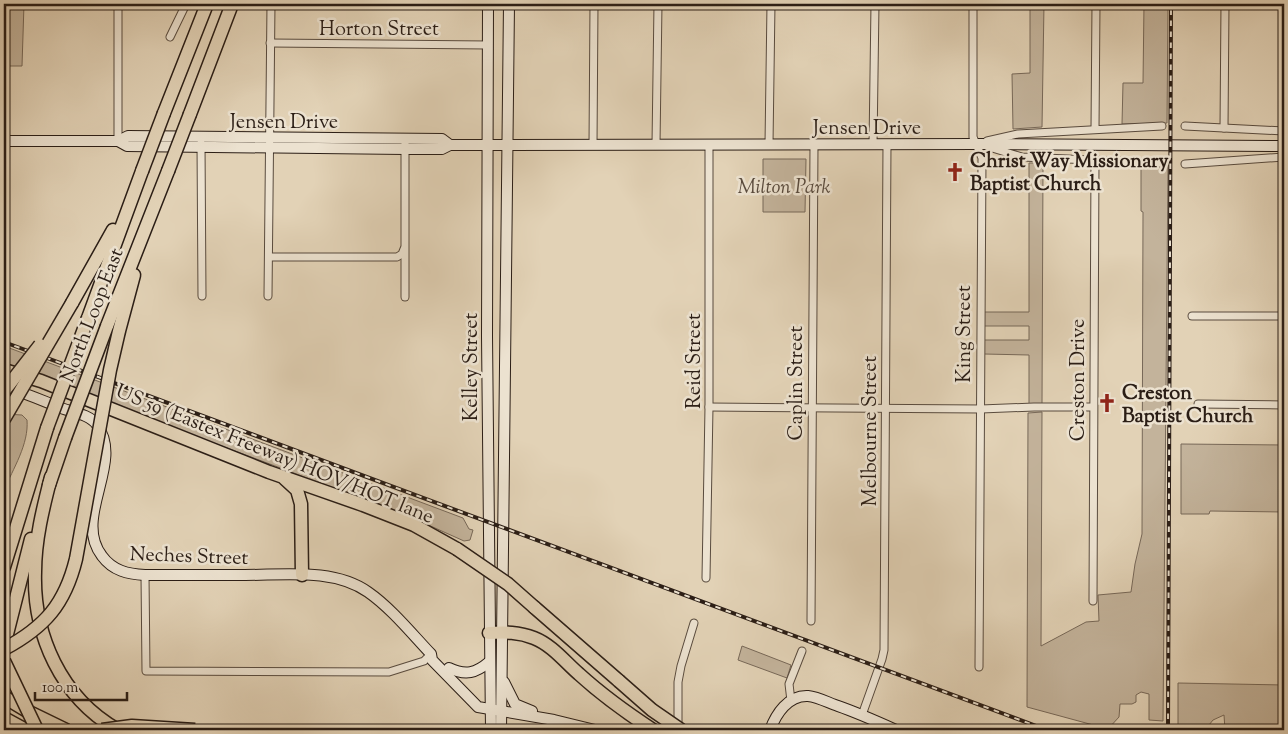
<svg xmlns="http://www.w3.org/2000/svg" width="1288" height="734" viewBox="0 0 1288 734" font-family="'Sorts Mill Goudy',serif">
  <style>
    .green { fill: #c3b39b; stroke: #776858 }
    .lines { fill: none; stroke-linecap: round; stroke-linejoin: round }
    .street-casing { stroke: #594b3e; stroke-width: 9 }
    .secondary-casing { stroke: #2b1e16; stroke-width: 12 }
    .highway-casing { stroke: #2b1e16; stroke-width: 15 }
    .street { stroke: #ece2d0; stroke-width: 7 }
    .secondary { stroke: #ece2d0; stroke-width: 10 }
    .highway { stroke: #e2d2b6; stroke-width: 12 }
    .rail-casing { stroke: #2b1e16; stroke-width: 4 }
    .rail { stroke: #ece2d0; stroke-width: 2; stroke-dasharray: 5.5; stroke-linecap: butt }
    .highway-bridge-casing { stroke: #2b1e16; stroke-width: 15; stroke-linecap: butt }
    .highway-bridge { stroke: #e2d2b6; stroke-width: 12 }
    .labels { text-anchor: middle; stroke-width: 5; stroke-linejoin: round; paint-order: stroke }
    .street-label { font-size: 20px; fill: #2b1e16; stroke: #ece2d0 }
    .poi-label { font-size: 20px; font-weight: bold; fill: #2b1e16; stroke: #ece2d0; text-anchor: start }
    .park-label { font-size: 20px; font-style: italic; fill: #594b3e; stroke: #ece2d0 }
  </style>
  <rect width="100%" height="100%" fill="#e2d2b6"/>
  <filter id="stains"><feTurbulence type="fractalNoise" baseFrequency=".004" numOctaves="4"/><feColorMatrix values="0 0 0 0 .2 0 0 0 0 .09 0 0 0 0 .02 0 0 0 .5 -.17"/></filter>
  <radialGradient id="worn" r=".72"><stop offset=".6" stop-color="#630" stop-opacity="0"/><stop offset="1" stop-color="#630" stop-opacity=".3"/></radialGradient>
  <g class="green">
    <polygon points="4,4 24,4 22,66 4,66"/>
    <polygon points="1030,4 1044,4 1042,127 1013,129 1012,74 1030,73"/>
    <polygon points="1144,4 1168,4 1167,123 1122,124 1123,83 1143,83"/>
    <polygon points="763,159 806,159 805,212 763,212"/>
    <polygon points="1029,163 1043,163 1042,405 1029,405 1029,355 984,354 984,340 1029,340 1029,326 984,326 984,312 1029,312"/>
    <polygon points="1141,164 1168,165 1163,721 1149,720 1149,694 1141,692 1136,695 1136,702 1132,704 1120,704 1119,717 1108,729 1027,707 1028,413 1042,412 1041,646 1086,622 1099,621 1098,595 1131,592 1135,564 1142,534 1143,212 1141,211"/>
    <polygon points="4,346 463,518 469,529 473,530 470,540 464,541 406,515 48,381 11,365 4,360"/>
    <path d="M4 414 22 415 27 420C29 444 13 469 4 490Z"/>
    <polygon points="1181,444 1284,445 1284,512 1210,511 1209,514 1181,514"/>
    <polygon points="742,646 791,665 787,678 738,660"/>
    <polygon points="1178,683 1284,685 1284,730 1225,730 1224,715 1213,720 1205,730 1178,730"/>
  </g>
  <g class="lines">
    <g class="street-casing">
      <g id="street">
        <polyline points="973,4 973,137 982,158 979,667"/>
        <polyline points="170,37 186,4"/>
        <polyline points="270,43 488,45"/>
        <polyline points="1185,126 1284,131"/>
        <polyline points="1224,128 1225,4"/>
        <polyline points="1095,129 1096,4"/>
        <polyline points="118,141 118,4"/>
        <polyline points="987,141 1018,134 1162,126"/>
        <polyline points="201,143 202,296"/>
        <polyline points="656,144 658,4"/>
        <polyline points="769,144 771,4"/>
        <polyline points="593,145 594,4"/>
        <polyline points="873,145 875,4"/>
        <polyline points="989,147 1022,157 1159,163"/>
        <polyline points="1185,164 1284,157"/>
        <polyline points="269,257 397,257 402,254 404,249"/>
        <polyline points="268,296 271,4"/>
        <polyline points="405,297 405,139"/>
        <polyline points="1192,316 1284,316"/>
        <polyline points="1198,404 1284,405"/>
        <polyline points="709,407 981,409 1034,407 1093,407"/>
        <polyline points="145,575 146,671 389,672 424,661 431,654"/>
        <polyline points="706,578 709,407 709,144"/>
        <polyline points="1093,601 1095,160"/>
        <polyline points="811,621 814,145"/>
        <polyline points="791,701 789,684 802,651"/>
        <polyline points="862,715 882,659 884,650 887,144"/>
        <polyline points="678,728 678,682 681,666 694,623"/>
      </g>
    </g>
    <g class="secondary-casing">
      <g id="secondary">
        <polyline points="488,4 487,336 491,730"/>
        <polyline points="4,141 118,141 128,136 442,139 450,145"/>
        <polyline points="118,141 127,146 405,149 442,149 450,145 977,144 1284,146"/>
        <path d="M13 390C28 394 41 400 56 406 68 412 89 413 97 425 125 463 72 517 102 556 113 571 128 574 145 575 179 575 212 575 245 575 285 575 334 568 368 592 391 608 412 634 431 654L432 660 478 707 554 720 595 730"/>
        <path d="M449 668C466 676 476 673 489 662"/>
        <polyline points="504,682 515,704 532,711"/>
        <polyline points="501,730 509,4"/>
        <path d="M770 730C776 714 788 695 808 696 818 697 829 703 838 706 858 713 876 721 896 730"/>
      </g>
    </g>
    <g class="highway-casing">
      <g id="highway">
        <polyline points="164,113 207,4"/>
        <polyline points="190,114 232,4"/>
        <polyline points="72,303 113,230"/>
        <polyline points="88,318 142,171"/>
        <polyline points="107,326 168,171"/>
        <polyline points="119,331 134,275"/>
        <polyline points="4,370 41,381 269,472 363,505 414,525 457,549"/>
        <path d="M51 477C43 508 35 540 35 572 33 635 61 698 118 730"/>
        <polyline points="285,479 297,490 301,504 302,575"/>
        <polyline points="49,485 65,438"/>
        <polyline points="4,567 47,428"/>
        <polyline points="534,607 619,681"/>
        <path d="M489 633C505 632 519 632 534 638 552 645 565 662 579 674 602 695 627 713 653 730"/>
        <polyline points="4,646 31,539"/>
        <polyline points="4,697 29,712 66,730"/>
        <polyline points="4,718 26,730"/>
      </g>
    </g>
    <use href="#street" class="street"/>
    <use href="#secondary" class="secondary"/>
    <use href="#highway" class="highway"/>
    <g class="rail-casing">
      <g id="rail">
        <polyline points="4,342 1047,730"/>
        <polyline points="1168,730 1171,4"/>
      </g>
    </g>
    <use href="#rail" class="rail"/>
    <g class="highway-bridge-casing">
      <g id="highway-bridge">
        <polyline points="142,171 164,113"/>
        <polyline points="168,171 190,114"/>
        <polyline points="4,391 40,345"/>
        <polyline points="4,419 72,303"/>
        <polyline points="47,428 88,318"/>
        <polyline points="65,438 107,326"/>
        <polyline points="457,549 508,584 534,607"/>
        <path d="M4 649C45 627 65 604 76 559L110 370 119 331"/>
        <polyline points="4,661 37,730"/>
        <polyline points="619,681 652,710 681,730"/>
        <polyline points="102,730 132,726 195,730"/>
      </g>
    </g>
    <use href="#highway-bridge" class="highway-bridge"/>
  </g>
  <defs>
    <g id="church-bare" transform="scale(1.5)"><path d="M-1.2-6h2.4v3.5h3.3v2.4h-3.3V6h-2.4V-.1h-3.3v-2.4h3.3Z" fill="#8f2418" stroke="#ece2d0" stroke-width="2.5" paint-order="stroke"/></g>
  </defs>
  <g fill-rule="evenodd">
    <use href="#church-bare" x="955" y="172"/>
    <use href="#church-bare" x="1107" y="403"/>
  </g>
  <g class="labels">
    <g class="street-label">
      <text x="379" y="35">Horton Street</text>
      <text x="284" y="128">Jensen Drive</text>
      <text x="867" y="134">Jensen Drive</text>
      <text transform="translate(91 315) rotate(-69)" y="7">North Loop East</text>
      <text transform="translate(963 334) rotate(-90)" y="7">King Street</text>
      <text transform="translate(693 361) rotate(-90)" y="7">Reid Street</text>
      <text transform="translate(470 367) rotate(-90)" y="7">Kelley Street</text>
      <text transform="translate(1077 380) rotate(-90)" y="7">Creston Drive</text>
      <text transform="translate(795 383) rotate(-90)" y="7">Caplin Street</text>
      <text transform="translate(869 431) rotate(-90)" y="7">Melbourne Street</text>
      <text transform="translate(275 453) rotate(22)" y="7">US 59 (Eastex Freeway) HOV/HOT lane</text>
      <text transform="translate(189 555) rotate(2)" y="7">Neches Street</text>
    </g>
    <g class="poi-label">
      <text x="970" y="167">Christ Way Missionary<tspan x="970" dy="23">Baptist Church</tspan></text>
      <text x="1122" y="399">Creston<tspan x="1122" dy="23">Baptist Church</tspan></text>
    </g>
    <g class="park-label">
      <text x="784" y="193">Milton Park</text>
    </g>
  </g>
  <rect width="1288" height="734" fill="none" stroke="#e2d2b6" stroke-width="20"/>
  <rect x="5" y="5" width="1278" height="724" fill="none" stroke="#2b1e16" stroke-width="2.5"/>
  <rect x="10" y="10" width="1268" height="714" fill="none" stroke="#2b1e16"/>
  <path d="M35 692v8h92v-8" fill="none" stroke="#2b1e16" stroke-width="2.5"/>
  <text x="42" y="692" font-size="15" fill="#2b1e16" stroke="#ece2d0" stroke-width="4" paint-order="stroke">100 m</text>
  <rect width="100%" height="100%" filter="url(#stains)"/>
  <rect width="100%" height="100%" fill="url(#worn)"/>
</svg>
